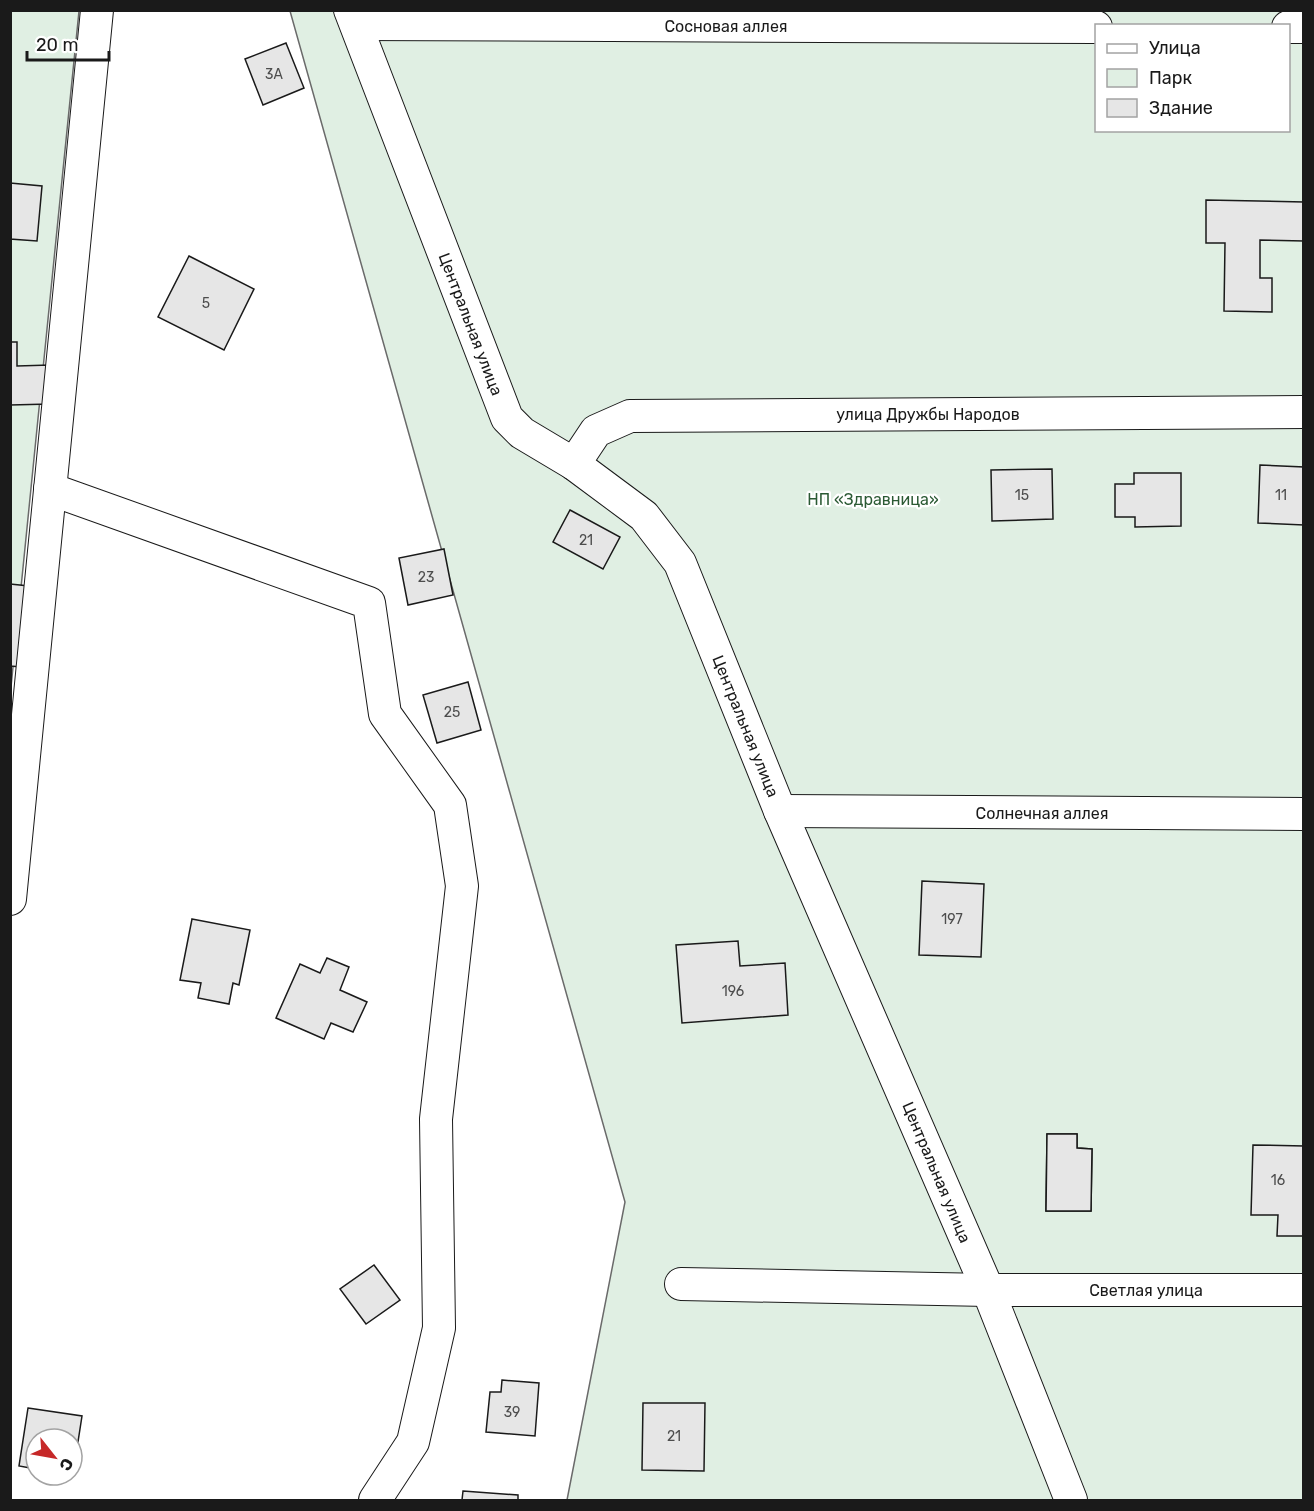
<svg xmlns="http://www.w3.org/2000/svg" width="1314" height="1511" viewBox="0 0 1314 1511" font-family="Rubik,sans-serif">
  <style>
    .green { fill: #e0efe3; stroke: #6a6a6a; stroke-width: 1.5; fill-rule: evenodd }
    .building { fill: #e6e6e6; stroke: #1a1a1a; stroke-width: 1.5 }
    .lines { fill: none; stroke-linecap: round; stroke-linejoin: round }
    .minor-casing { stroke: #1a1a1a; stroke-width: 34 }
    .minor { stroke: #fff; stroke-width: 32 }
    .labels { text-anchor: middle; stroke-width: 4.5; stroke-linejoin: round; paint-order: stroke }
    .number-label { font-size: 14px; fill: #4d4d4d }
    .street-label { font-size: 16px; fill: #1a1a1a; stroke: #fff }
    .park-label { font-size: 16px; fill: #2b5a34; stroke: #fff }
  </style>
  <rect width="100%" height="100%" fill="#fff"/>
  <g class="green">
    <polygon points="11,11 79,11 11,687"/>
    <path d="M290 11H1303V1500H567L625 1202ZM1096 26H1288V130H1096Z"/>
  </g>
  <g class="building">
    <polygon points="286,43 304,88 263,105 245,59"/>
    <polygon points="10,183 42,186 37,241 10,239"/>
    <polygon points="1206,200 1304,202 1304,241 1260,240 1260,278 1272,278 1272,312 1224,311 1225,243 1206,243"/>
    <polygon points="189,256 254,289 224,350 158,317"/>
    <polygon points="10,342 17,342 17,366 50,365 50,404 10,405"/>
    <polygon points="1260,465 1304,467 1304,525 1258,523"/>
    <polygon points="1052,469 1053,519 992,521 991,470"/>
    <polygon points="1134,473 1181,473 1181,526 1135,527 1135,517 1115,517 1115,484 1134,484"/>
    <polygon points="570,510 620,537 603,569 553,542"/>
    <polygon points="444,549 453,595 408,605 399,558"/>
    <polygon points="10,584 29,586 22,667 10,666"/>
    <polygon points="468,682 481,730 437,743 423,695"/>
    <polygon points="922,881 984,884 981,957 919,955"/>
    <polygon points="192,919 250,930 239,985 233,983 229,1004 198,998 201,983 180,980"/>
    <polygon points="738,941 740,966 785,963 788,1015 682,1023 676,945"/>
    <polygon points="327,958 349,967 340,990 367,1002 353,1032 331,1023 324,1039 276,1018 300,964 320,973"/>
    <polygon points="1047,1134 1077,1134 1077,1148 1092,1149 1091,1211 1046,1211"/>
    <polygon points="1047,1134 1077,1134 1077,1148 1092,1149 1091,1211 1046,1211"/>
    <polygon points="1253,1145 1304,1146 1304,1236 1277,1236 1278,1215 1251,1215"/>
    <polygon points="374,1265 400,1300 366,1324 340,1289"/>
    <polygon points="502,1380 539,1383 535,1436 486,1432 490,1392 501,1392"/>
    <polygon points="643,1403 705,1403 704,1471 642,1470"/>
    <polygon points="28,1408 82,1416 73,1474 72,1474 72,1439 36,1439 36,1469 19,1466"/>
    <polygon points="463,1491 518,1495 518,1500 462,1500"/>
  </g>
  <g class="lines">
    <g class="minor-casing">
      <g id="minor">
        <polyline points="350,10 507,418 522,433 574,464 644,516 680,563 780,811 988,1290 1071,1500"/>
        <polyline points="356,24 1096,27"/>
        <polyline points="1288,27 1304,27"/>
        <polyline points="574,464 596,431 630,416 1304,412"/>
        <polyline points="50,489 369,603 385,714 450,805 462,886 436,1119 439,1328 413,1442 375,1500"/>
        <polyline points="780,811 1304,814"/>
        <polyline points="10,899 97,10"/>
        <polyline points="681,1284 988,1290 1304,1290"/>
      </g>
    </g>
    <use href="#minor" class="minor"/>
  </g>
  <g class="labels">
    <g class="number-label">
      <text x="274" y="79">3А</text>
      <text x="206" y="308">5</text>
      <text x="1022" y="500">15</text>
      <text x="1281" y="500">11</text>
      <text x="586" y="545">21</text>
      <text x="426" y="582">23</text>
      <text x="452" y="717">25</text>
      <text x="952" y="924">197</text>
      <text x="733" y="996">196</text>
      <text x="1278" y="1185">16</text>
      <text x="512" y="1417">39</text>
      <text x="674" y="1441">21</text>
    </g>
    <g class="street-label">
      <text x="726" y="32">Сосновая аллея</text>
      <text transform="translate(471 324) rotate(69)" y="6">Центральная улица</text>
      <text x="928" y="420">улица Дружбы Народов</text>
      <text transform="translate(746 726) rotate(68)" y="6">Центральная улица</text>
      <text x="1042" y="819">Солнечная аллея</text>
      <text transform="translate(937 1172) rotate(67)" y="6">Центральная улица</text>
      <text x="1146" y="1296">Светлая улица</text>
    </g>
    <g class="park-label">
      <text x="873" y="505">НП «Здравница»</text>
    </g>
  </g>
  <rect width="1314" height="1511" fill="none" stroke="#1a1a1a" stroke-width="24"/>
  <rect x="1095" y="24" width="195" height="108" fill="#ffffff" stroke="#a3a3a3" stroke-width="1.5"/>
  <rect x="1107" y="44" width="30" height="9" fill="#ffffff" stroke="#a3a3a3" stroke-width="1.5"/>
  <text x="1149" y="54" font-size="18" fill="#1a1a1a">Улица</text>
  <rect x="1107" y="69" width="30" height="18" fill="#e0efe3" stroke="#a3a3a3" stroke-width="1.5"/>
  <text x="1149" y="84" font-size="18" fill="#1a1a1a">Парк</text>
  <rect x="1107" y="99" width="30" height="18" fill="#e6e6e6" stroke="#a3a3a3" stroke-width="1.5"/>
  <text x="1149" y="114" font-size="18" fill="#1a1a1a">Здание</text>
  <g transform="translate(54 1457) rotate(121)"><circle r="28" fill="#ffffff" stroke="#a3a3a3" stroke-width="1.5"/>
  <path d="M0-4.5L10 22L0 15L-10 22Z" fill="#c62828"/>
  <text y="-9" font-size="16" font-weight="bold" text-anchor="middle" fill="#1a1a1a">С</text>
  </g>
  <path d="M27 51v9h82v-9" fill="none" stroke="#1a1a1a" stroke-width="3"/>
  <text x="36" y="51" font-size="18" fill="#1a1a1a" stroke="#ffffff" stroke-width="4.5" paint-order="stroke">20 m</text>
</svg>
